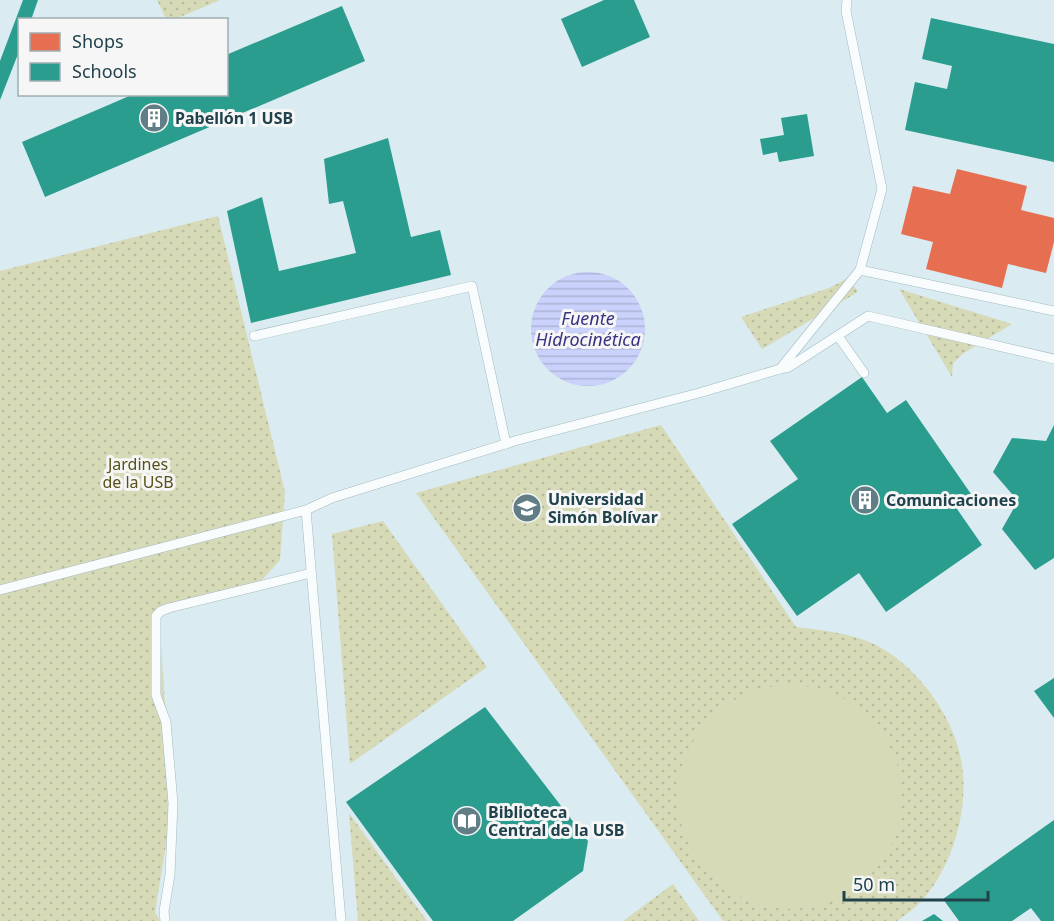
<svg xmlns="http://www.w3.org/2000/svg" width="1054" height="921" viewBox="0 0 1054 921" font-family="'Noto Sans',sans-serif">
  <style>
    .grass { fill: url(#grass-dots) }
    .garden { fill: #d7dab6 }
    .water { fill: url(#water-rules) }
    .shops { fill: #e76f51 }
    .schools { fill: #2a9d8f }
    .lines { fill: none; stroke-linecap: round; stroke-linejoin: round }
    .lane-casing { stroke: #a2bac2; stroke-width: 10 }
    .lane { stroke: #f9fcfd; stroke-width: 9 }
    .labels { text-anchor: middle; stroke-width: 6; stroke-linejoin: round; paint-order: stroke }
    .poi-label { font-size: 16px; font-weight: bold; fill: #20424d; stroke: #f6f6f6; text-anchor: start }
    .park-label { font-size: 16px; fill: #585118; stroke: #f6f6f6 }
    .water-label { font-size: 18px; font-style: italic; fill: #393280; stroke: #f6f6f6 }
  </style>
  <defs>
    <pattern id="grass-dots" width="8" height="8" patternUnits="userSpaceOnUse" patternTransform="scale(1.5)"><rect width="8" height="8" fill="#d7dab6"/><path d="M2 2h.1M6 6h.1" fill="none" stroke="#b8bc9e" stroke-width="1.8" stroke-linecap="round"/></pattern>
    <pattern id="water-rules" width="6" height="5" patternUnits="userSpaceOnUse" patternTransform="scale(1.5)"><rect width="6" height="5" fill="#cad1fa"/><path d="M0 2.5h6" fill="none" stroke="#adb5d8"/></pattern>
  </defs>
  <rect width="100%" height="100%" fill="#daebf1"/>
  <g class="grass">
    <polygon points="157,0 220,0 173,20 166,19"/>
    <polygon points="218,216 285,492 280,560 252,591 159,613 172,808 155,912 160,921 0,921 0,271"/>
    <polygon points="848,278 858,292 762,349 741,317 829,288"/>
    <polygon points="899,289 1012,324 964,353 953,363 952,377"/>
    <path d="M661 425 796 627C827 631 862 634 888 652 922 675 951 715 960 755 971 801 955 861 925 897 918 906 907 914 897 921H723L416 493Z"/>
    <polygon points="383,521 487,667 350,764 332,534"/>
    <polygon points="349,813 427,921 358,921"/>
    <polygon points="673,884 699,921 623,921"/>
  </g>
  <circle class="garden" cx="790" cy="797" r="112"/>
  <circle class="water" cx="588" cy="329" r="57"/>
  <polygon class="shops" points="957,169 1027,186 1021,210 1054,218 1054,242 1046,273 1008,264 1002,288 926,269 933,242 901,234 913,186 950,194"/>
  <g class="schools">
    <polygon points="23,0 38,0 31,20 20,20 20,49 0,100 0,61"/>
    <polygon points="604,0 634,0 650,37 582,67 561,19"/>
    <polygon points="342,6 365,61 45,197 22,142 134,94 226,94 226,55"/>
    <polygon points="931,18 1054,44 1054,162 905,130 915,82 947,89 952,66 922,59"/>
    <polygon points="807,114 814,156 779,162 777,152 763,155 760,139 784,135 781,118"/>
    <polygon points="388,138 411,237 440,230 451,275 251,323 227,211 262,197 279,271 356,253 343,201 329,204 324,159"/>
    <polygon points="862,377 887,413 906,400 971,494 955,506 982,545 886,612 859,573 797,616 732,524 798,479 770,441"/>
    <polygon points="1054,425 1054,558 1035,570 1002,529 1018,501 993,472 1012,438 1046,441"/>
    <polygon points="1054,678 1054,718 1034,691"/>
    <polygon points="485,707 588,841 583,871 513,921 433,921 346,802"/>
    <polygon points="1054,820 1054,921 1041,921 1031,908 1012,921 959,921 943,899"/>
    <polygon points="934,914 943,921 922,921"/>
  </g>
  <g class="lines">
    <g class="lane-casing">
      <g id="lane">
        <polyline points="847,0 846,11 882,189 860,270"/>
        <polyline points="254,336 472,286 506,444"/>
        <polyline points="838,336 864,373"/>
        <polyline points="780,369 789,367 868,316 1054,359"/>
        <polyline points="306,510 341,921"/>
        <polyline points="0,590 306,510 332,498 518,440 699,393 780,369 860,270 1054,311"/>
        <polyline points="165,921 164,911 170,875 173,803 166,722 156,695 156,616 161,611 169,608 311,573"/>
      </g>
    </g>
    <use href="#lane" class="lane"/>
  </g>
  <defs>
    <g id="building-disc" transform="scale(1.5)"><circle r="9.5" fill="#617d86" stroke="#f6f6f6"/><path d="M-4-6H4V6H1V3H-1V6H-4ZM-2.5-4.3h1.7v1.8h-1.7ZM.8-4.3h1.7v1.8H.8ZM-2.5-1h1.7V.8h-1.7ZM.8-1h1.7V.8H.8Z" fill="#fff"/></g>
    <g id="university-disc" transform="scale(1.5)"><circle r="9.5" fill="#617d86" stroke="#f6f6f6"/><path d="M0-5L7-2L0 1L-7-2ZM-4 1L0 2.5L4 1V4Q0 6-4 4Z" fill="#fff"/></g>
    <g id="library-disc" transform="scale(1.5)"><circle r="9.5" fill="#617d86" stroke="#f6f6f6"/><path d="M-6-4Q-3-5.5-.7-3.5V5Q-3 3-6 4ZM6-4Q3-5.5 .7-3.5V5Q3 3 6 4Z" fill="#fff"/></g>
  </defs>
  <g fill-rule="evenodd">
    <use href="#building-disc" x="154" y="118"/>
    <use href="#building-disc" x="865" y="500"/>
    <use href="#university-disc" x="527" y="508"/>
    <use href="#library-disc" x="467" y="821"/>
  </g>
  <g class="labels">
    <g class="poi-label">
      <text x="175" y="124">Pabellón 1 USB</text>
      <text x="548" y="505">Universidad<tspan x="548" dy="18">Simón Bolívar</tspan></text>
      <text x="886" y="506">Comunicaciones</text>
      <text x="488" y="818">Biblioteca<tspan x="488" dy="18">Central de la USB</tspan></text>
    </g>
    <g class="park-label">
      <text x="138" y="470">Jardines<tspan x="138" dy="18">de la USB</tspan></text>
    </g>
    <g class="water-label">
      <text x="588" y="325">Fuente<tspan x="588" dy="21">Hidrocinética</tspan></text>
    </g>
  </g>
  <rect x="18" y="18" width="210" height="78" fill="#f6f6f6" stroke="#a0aeb2" stroke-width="1.5"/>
  <rect x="30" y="33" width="30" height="18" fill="#e76f51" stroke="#a0aeb2" stroke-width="1.5"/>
  <text x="72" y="48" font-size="18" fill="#20424d">Shops</text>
  <rect x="30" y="63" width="30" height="18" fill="#2a9d8f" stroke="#a0aeb2" stroke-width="1.5"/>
  <text x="72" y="78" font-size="18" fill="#20424d">Schools</text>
  <path d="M844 891v9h144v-9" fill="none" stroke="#20424d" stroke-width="3"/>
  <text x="853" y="891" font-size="18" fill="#20424d" stroke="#f6f6f6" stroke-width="4.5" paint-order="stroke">50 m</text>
</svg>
